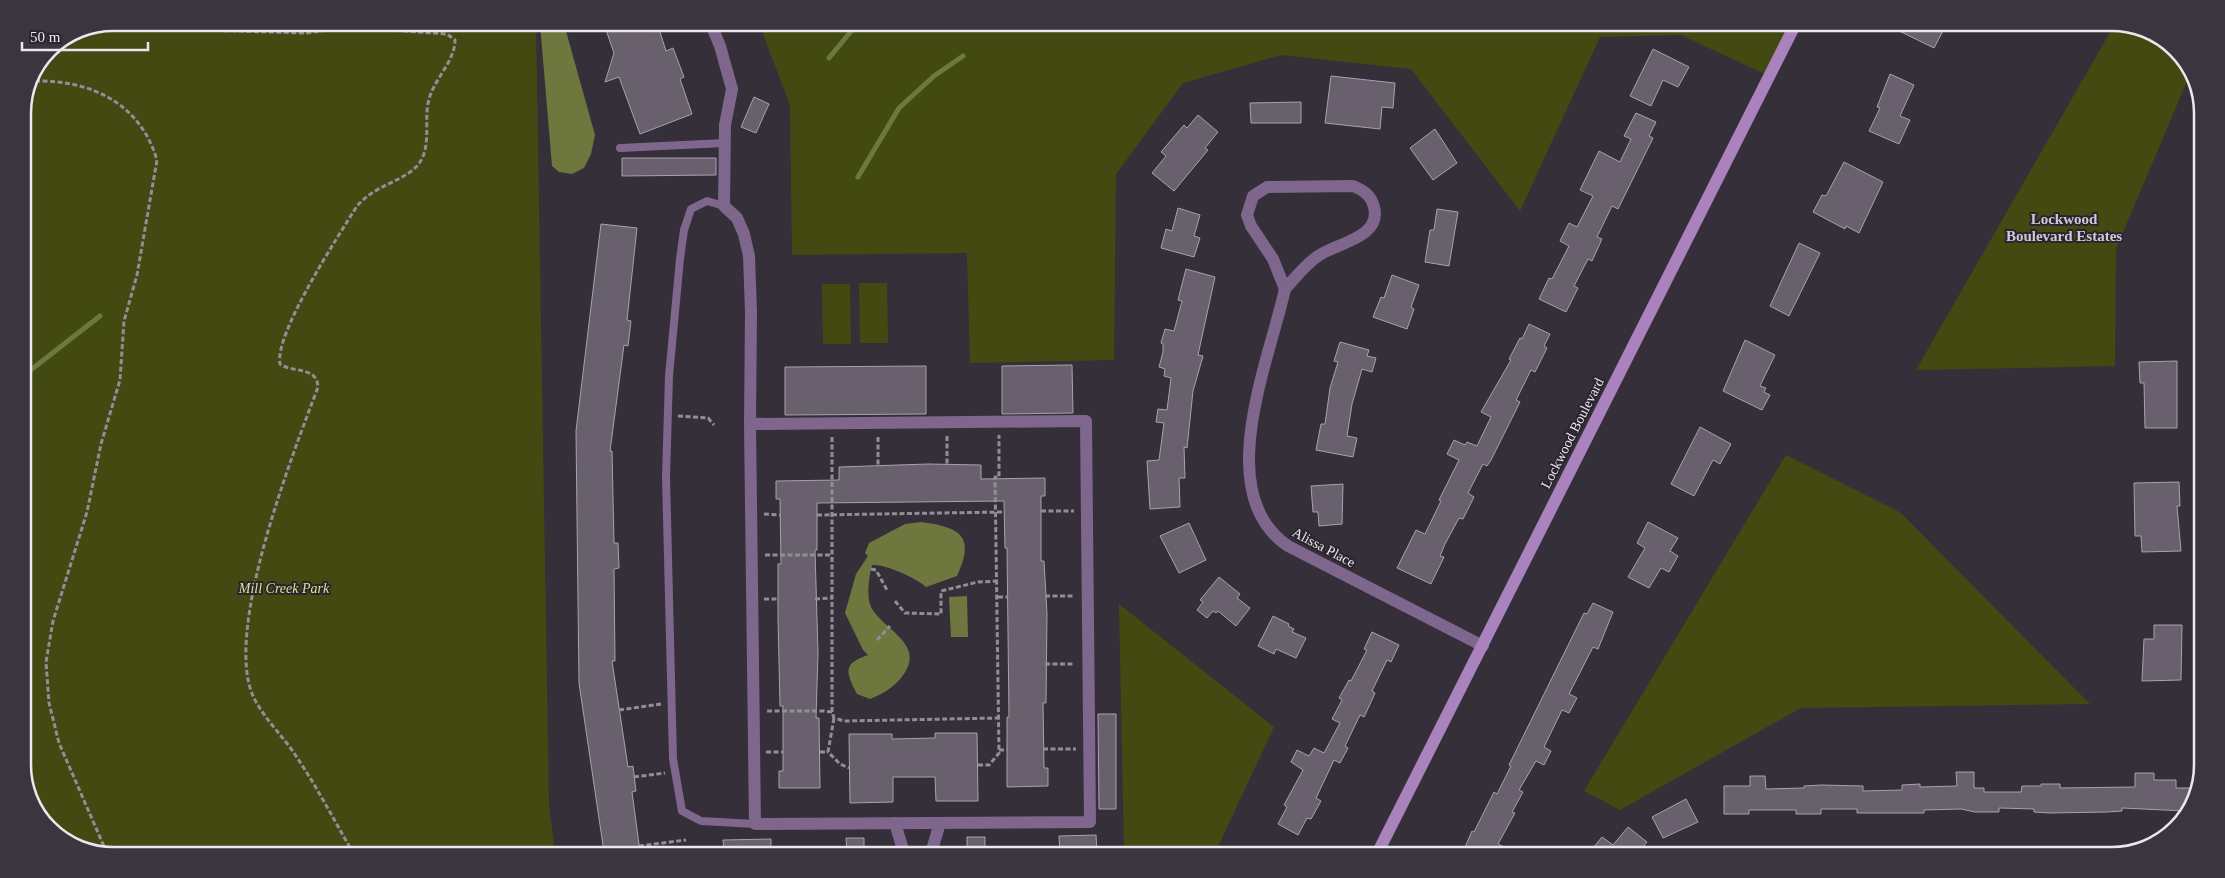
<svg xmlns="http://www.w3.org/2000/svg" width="2225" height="878" viewBox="0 0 2225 878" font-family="Georgia,serif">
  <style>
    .green { fill: #434a11 }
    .water { fill: #6e773d }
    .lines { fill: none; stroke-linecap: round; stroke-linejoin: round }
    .stream { stroke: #6e773d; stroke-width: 5 }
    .building { fill: #68616d; stroke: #a9a1ae }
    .path { stroke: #928d96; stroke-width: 3; stroke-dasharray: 5 2.5; stroke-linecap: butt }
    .lane { stroke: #7e668c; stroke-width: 8 }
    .street { stroke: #7e668c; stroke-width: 12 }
    .secondary { stroke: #a982be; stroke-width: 12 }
    .labels { text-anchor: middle; stroke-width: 4; stroke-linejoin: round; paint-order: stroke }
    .street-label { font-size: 14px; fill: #ebe7ee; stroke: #2b252f }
    .park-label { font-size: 14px; font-style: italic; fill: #d7e58f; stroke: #2b252f }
    .neighbourhood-label { font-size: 15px; font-weight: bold; fill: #d1c8d6; stroke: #2b252f }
    .rim { fill: none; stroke: #ebe7ee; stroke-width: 2.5 }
  </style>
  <rect width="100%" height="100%" fill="#352f39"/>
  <g class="green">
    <polygon points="113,23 536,24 549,806 555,852 84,851 41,820 23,771 23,107 49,49 79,29"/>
    <polygon points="759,24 1794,27 1769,76 1681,35 1600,37 1520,211 1411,69 1281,55 1183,83 1116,174 1114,360 970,363 967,253 792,255 790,105"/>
    <polygon points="2113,27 2141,27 2184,58 2190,74 2116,249 2115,366 1916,370"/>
    <polygon points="859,283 887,283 888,343 860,343"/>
    <polygon points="822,284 850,284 851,344 823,344"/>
    <polygon points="1786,455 1901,513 2090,704 1801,708 1620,810 1584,791"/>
    <polygon points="1119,604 1274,727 1215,853 1124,853"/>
  </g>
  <g class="water">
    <polygon points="540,24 564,24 595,135 591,154 584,168 572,174 559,172 552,166"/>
    <path d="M921 522C960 527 976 536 957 576L926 587C916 578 886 564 872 565 869 577 866 596 871 607 883 630 929 645 901 678 894 687 881 695 870 699L857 694C846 672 842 664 868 655L863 650 845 613 856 574 868 556 865 553 869 543 905 524Z"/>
    <polygon points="967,596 968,637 951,637 949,597"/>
  </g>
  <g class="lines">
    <g class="stream">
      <polyline points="829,58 857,24"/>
      <polyline points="858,177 899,108 934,76 963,56"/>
      <polyline points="23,376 100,316"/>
    </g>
  </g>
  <g class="building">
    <polygon points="604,24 648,24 651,32 659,29 666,51 673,48 684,77 680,79 692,114 640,134 619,77 605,82 614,53"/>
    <polygon points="1891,27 1945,27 1934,48"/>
    <polygon points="1653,49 1689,67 1678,87 1663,80 1651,106 1630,96"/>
    <polygon points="1890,74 1914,85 1900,116 1910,120 1899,144 1869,131 1880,108 1877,107"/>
    <polygon points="1331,76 1395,83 1393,108 1382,107 1380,129 1325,123"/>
    <polygon points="754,97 769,104 756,133 741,127"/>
    <polygon points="1301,102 1301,123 1251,123 1250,103"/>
    <polygon points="1636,113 1656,122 1649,136 1653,138 1618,209 1612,206 1597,237 1602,239 1592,261 1588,259 1574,286 1578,288 1566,312 1539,299 1549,278 1552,279 1569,246 1560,241 1569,223 1577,227 1593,196 1580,190 1599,151 1620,162 1631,139 1624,136"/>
    <polygon points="1198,115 1218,132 1205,148 1208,150 1174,191 1152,173 1166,156 1161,152 1184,125 1187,128"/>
    <polygon points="1435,129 1457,163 1433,180 1410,148"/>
    <polygon points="622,158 716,158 716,175 622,176"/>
    <polygon points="1844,162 1883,182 1859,233 1846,226 1845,229 1813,212 1822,195 1826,196"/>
    <polygon points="1178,208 1200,215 1194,236 1200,238 1194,257 1161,248 1166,229 1172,231"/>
    <polygon points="1437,209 1458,212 1449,266 1425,262 1430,230 1434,230"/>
    <polygon points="601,224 637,228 627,320 631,321 628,346 624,345 610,451 612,451 614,543 618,543 619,568 614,569 615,661 612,661 628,767 633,766 636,791 632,792 640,852 604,852 579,683 576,431"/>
    <polygon points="1799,243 1820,253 1789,316 1770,306"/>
    <polygon points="1186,269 1215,277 1198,355 1203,356 1193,391 1187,448 1184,447 1185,478 1179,478 1180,507 1150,509 1147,461 1159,460 1164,423 1156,422 1158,409 1167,410 1171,378 1164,376 1165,369 1159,367 1163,352 1163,344 1161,343 1165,329 1174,331 1182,301 1178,300"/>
    <polygon points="1392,275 1419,285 1411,307 1414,309 1407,329 1373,317 1381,297 1384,298"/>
    <polygon points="1529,324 1550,334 1544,346 1547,348 1535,372 1531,370 1516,400 1520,402 1491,460 1487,466 1483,464 1468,493 1474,497 1463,519 1459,518 1445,544 1440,556 1444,557 1431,584 1397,568 1416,530 1425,534 1441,501 1439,500 1459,460 1447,454 1454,440 1465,445 1467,442 1477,446 1491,417 1481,412 1511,360 1509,359 1520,338 1522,339"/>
    <polygon points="1745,340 1775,355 1760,386 1766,388 1764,392 1770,395 1762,410 1723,391"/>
    <polygon points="1340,342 1369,350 1367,356 1376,358 1372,372 1362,369 1352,404 1347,436 1357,438 1353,457 1316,450 1321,424 1325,424 1330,388 1338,362 1334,361"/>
    <polygon points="2177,361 2177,428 2145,428 2144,383 2140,383 2139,362"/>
    <polygon points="1072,365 1073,413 1002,414 1002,366"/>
    <polygon points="926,366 926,414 785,415 785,367"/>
    <polygon points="1700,427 1731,444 1720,464 1713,460 1694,496 1671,484"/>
    <polygon points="928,464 981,465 981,479 1045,478 1045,496 1041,496 1041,561 1044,561 1047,614 1046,703 1043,703 1044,768 1048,768 1048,786 1007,787 1007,717 1009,717 1007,548 1005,548 1004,501 817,503 817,550 815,550 818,653 816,718 819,718 820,788 779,788 779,771 783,771 783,706 780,706 778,617 778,564 781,564 780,499 776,499 776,481 839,480 839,467"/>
    <polygon points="2179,482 2180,506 2177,506 2181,551 2142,552 2141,536 2135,536 2134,483"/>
    <polygon points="1343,484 1342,524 1319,526 1318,512 1313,512 1311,486"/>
    <polygon points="1648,522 1678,538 1670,551 1678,556 1669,572 1661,568 1649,588 1628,577 1645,548 1637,543"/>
    <polygon points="1189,523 1206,560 1179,573 1160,536"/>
    <polygon points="1219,577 1240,594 1237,598 1250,608 1236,626 1218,611 1216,613 1213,611 1207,618 1197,610 1203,602 1200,600"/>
    <polygon points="1593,603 1613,612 1598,649 1593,647 1569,694 1577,698 1569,713 1562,710 1544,747 1551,751 1544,765 1536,761 1519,790 1523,792 1512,812 1515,813 1498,844 1518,854 1462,854 1472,831 1474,832 1494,792 1497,794 1511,766 1509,765 1584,613 1587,614"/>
    <polygon points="1273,616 1289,624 1288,626 1294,629 1292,632 1306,638 1296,658 1276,649 1274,654 1258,646"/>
    <polygon points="2154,625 2182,625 2181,680 2142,681 2144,639 2154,639"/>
    <polygon points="1372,632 1399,645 1391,662 1387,660 1372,691 1375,693 1371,702 1364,717 1360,715 1345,746 1348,748 1340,763 1334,760 1316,798 1321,801 1311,819 1307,818 1298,835 1278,824 1287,807 1284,805 1303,770 1291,762 1297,750 1309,756 1314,748 1324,753 1340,723 1332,719 1342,700 1339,698 1349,680 1351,681 1367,650 1364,649"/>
    <polygon points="1098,714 1116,714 1116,809 1099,809"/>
    <polygon points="935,733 977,733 978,801 936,801 935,777 893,777 893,802 850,803 849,734 892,734 892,739 935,738"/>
    <polygon points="1956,772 1974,772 1974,788 1984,788 1984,792 2021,792 2022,786 2041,786 2041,784 2060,784 2060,788 2135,787 2135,773 2154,773 2154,780 2176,780 2176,788 2198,788 2198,794 2185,811 2122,808 2122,811 2107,812 2050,813 2034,812 2034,809 1999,808 1999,812 1975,812 1961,809 1924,810 1924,813 1857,813 1857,809 1821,809 1821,814 1796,814 1796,810 1749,810 1749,814 1724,814 1724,786 1750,786 1750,776 1765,776 1766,789 1804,788 1804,786 1821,785 1863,786 1863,791 1902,790 1902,785 1920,784 1920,787 1957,786"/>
    <polygon points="1686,799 1698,822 1663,838 1652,817"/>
    <polygon points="1628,827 1647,842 1637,854 1588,854 1602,837 1613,845"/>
    <polygon points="1096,835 1097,853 1060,853 1059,836"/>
    <rect x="967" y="837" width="18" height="16"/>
    <polygon points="846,838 864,838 864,852 847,852"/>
    <polygon points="771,839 771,852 724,852 723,840"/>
  </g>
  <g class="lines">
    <g class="path">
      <path d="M67 37 106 30 167 29 306 33 350 27 447 34 455 40C455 61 435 78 429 99 423 120 433 148 417 166 402 182 375 185 357 206 339 235 274 334 280 364 292 373 317 366 318 387 293 454 222 633 254 698 265 720 285 738 298 759 318 789 334 820 352 851"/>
      <path d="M35 81C91 80 140 103 157 160L137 275 124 321 120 380 101 444 87 512 53 621 46 662 49 703 59 743 106 851"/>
      <polyline points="678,416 708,418 714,425"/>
      <polyline points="947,436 947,465"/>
      <polyline points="878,437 878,466"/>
      <polyline points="1041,511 1074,511"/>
      <polyline points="764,514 781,515"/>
      <polyline points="817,515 1004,512"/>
      <polyline points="765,555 832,555"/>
      <polyline points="871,569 876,570 887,590"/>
      <polyline points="1045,596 1074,596"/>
      <polyline points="998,597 1008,597"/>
      <polyline points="764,599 779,599"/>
      <polyline points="815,599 832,598"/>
      <polyline points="895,601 905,613 941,614 941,591 978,582 998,581"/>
      <polyline points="877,640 890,626"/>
      <polyline points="1045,664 1075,664"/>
      <polyline points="619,710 661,704"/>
      <polyline points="767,711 824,711 832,712 834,718 844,721 999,718"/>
      <polyline points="832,712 832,437"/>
      <polyline points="834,718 828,752 840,764 849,768"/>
      <polyline points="1043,749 1076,749"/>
      <polyline points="999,750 1007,750"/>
      <polyline points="766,752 783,752"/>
      <polyline points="820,752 828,752"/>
      <polyline points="978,765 989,765 999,753 995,477 999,477 999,435"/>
      <polyline points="634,777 665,773"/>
      <polyline points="639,846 686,840"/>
    </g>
    <g class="lane">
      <polyline points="620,148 725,143"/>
      <polyline points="724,206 707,201 691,209 684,230 680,259 669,376 666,477 673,759 682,811 701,821 755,824"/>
    </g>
    <g class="street">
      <polyline points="711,24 720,46 732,89 725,125 724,206 737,218 744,234 749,256 751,312 750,424"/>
      <path d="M1353 186C1363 190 1371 195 1374 207 1382 238 1336 243 1318 256 1305 265 1295 278 1285 289L1273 259 1251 226 1247 215 1253 196 1267 187Z"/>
      <path d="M1285 289C1269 362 1211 494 1288 546L1483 646"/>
      <polygon points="1086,421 1090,822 755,824 750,424"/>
      <polyline points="895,823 904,853"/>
      <polyline points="931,853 940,823"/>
    </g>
    <polyline class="secondary" points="1377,854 1794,27"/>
  </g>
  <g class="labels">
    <g class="street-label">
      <text transform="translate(1572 433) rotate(-63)" y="5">Lockwood Boulevard</text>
      <text transform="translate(1324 547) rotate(28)" y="5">Alissa Place</text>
    </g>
    <g class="park-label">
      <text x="284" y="593">Mill Creek Park</text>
    </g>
    <g class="neighbourhood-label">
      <text x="2064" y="224">Lockwood<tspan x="2064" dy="17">Boulevard Estates</tspan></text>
    </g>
  </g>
  <path d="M0 0H2225V878H0ZM113 31H2112A82 82 0 0 1 2194 113V765A82 82 0 0 1 2112 847H113A82 82 0 0 1 31 765V113A82 82 0 0 1 113 31Z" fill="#3a353e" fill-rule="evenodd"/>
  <path class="rim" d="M113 31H2112A82 82 0 0 1 2194 113V765A82 82 0 0 1 2112 847H113A82 82 0 0 1 31 765V113A82 82 0 0 1 113 31Z"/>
  <path d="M22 42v8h126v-8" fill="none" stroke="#ebe7ee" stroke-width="2.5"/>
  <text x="30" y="42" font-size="15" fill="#ebe7ee" stroke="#2b252f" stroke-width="4" paint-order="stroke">50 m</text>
</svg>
